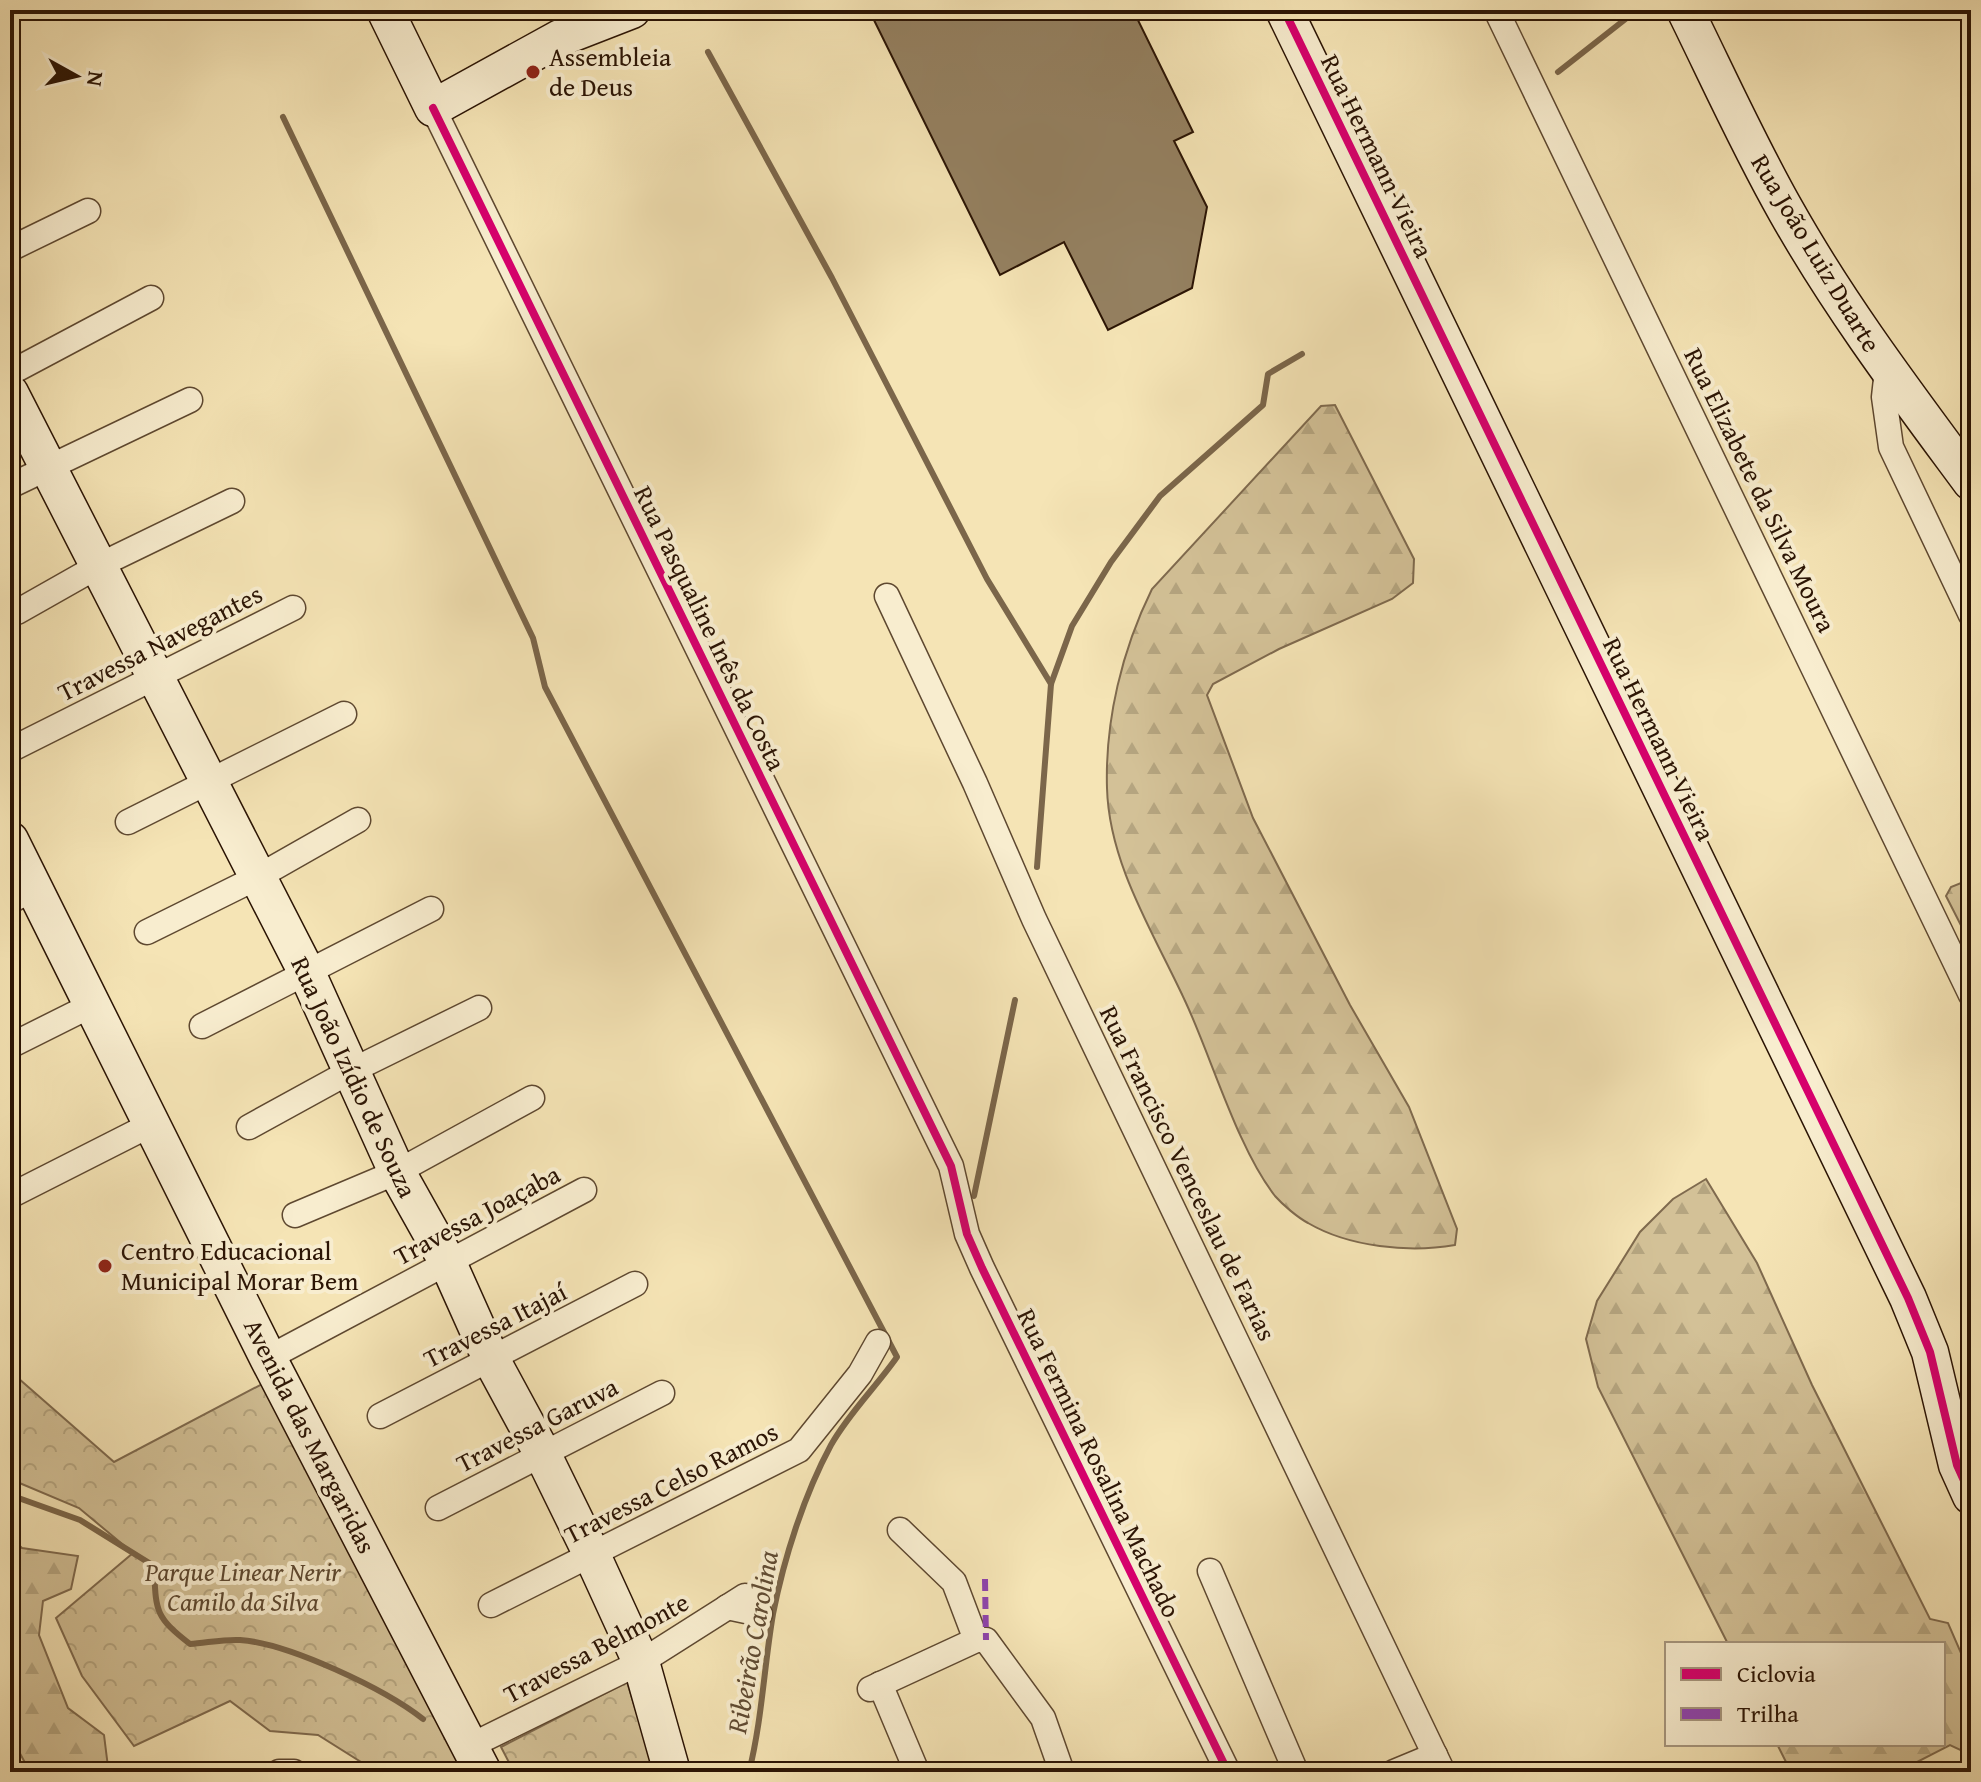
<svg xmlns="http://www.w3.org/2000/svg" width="1981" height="1782" viewBox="0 0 1981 1782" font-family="'Gentium Book Plus',serif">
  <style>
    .forest { fill: url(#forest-firs); stroke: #7f6a4e; stroke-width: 2 }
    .park { fill: url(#park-crowns); stroke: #7f6a4e; stroke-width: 2 }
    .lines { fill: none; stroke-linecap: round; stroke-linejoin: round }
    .stream { stroke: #7b664a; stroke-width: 6 }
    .building { fill: #948060; stroke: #2b1404; stroke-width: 2 }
    .street-casing { stroke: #5e4830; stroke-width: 27 }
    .secondary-casing { stroke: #2b1404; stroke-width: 39 }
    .street { stroke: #f8edcf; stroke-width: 24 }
    .secondary { stroke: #f8edcf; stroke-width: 36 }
    .quiet { stroke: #8e44ad; stroke-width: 6; stroke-dasharray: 12 6; stroke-linecap: butt }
    .cycleway-casing { stroke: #f8edcf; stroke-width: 13 }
    .cycleway { stroke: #d6006c; stroke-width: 8 }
    .poi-dot { fill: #8f2418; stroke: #f8edcf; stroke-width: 3 }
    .labels { text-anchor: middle; stroke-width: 8; stroke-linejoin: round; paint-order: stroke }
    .poi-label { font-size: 26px; fill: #2b1404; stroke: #f8edcf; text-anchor: start }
    .street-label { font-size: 26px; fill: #2b1404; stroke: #f8edcf }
    .park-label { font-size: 26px; font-style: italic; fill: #5d4830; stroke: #f8edcf }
    .water-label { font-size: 28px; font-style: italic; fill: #604b33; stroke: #f8edcf }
  </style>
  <defs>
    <pattern id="forest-firs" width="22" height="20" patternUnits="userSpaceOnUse" patternTransform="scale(2)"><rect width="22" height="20" fill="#d3c197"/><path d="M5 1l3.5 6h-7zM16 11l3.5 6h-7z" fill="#b5a580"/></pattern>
    <pattern id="park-crowns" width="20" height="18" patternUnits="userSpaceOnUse" patternTransform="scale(2)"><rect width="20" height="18" fill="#d3c197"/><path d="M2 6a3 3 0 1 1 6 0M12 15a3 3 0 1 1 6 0" fill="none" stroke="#b5a580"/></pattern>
  </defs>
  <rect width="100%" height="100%" fill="#f5e4b5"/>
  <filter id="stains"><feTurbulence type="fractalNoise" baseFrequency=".0025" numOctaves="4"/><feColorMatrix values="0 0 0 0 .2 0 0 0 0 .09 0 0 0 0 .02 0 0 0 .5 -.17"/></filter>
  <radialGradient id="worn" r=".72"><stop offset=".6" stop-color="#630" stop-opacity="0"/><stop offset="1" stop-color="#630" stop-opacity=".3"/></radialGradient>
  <g class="forest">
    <path d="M1335 405 1414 559 1413 583 1392 599 1279 649 1213 684 1207 695 1253 818 1350 1005 1409 1107 1457 1229 1455 1245C1409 1253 1349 1247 1308 1223 1297 1217 1283 1205 1275 1196 1238 1149 1212 1059 1186 1003 1155 935 1109 865 1107 788 1105 720 1122 650 1152 589L1321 406Z"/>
    <polygon points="1971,879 1971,945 1946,896 1951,887"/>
    <polygon points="1706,1179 1757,1263 1812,1385 1930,1619 1948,1623 1971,1676 1971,1755 1950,1745 1913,1764 1907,1772 1791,1772 1777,1744 1943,1744 1943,1644 1728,1644 1598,1387 1586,1339 1597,1301 1640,1232 1673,1199"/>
    <polygon points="10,1537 22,1548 78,1556 71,1589 43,1601 39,1635 68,1708 104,1735 108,1767 94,1772 30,1772 10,1735"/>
  </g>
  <g class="park">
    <polygon points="10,1371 114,1462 264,1383 470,1772 377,1772 318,1735 270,1731 230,1701 134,1746 82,1676 56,1618 133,1553 79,1508 10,1479"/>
    <polygon points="627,1682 655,1772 514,1772 501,1747"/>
  </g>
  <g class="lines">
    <g class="stream">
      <polyline points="708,52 832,278 987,579 1051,684"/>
      <polyline points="1558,72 1637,10"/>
      <path d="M283 117 533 638 545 687 897 1357C876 1387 849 1413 831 1445 804 1495 784 1558 773 1614 764 1667 762 1720 749 1772"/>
      <polyline points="1037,867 1051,684 1072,626 1111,562 1160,496 1263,405 1268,374 1302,354"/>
      <polyline points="974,1196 1015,1000"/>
      <path d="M10 1495 80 1520 154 1566C156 1611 154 1616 190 1644 206 1643 224 1639 240 1640 288 1643 385 1689 423 1719"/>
    </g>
  </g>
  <polygon class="building" points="869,10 1133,10 1193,132 1174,141 1207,207 1192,288 1108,330 1064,242 1000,275"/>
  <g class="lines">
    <g class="street-casing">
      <g id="street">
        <polyline points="1496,10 1971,995"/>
        <polyline points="433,108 951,1166 967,1234 982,1268 1228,1772"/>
        <polyline points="10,249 88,211"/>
        <polyline points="1887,370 1884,397 1891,447 1971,615"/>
        <polyline points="10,373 151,298"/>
        <polyline points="10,486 190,400"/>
        <polyline points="887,596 975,783 1034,919 1443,1772"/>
        <polyline points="17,612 100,565 232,501"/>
        <polyline points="10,750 293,608"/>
        <polyline points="128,822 344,714"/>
        <polyline points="10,901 35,889"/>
        <polyline points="147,932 256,878 358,820"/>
        <polyline points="202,1026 431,909"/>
        <polyline points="10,1046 92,1005"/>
        <polyline points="249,1127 351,1071 479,1008"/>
        <polyline points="10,1196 152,1124"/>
        <polyline points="295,1215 397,1172 532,1098"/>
        <polyline points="268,1358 584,1190"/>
        <polyline points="380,1416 635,1284"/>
        <polyline points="438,1508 662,1393"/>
        <polyline points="900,1530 954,1582 976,1640"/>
        <polyline points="1210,1571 1296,1772"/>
        <polyline points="491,1605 799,1450 860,1374 878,1342"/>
        <polyline points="727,1607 760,1614"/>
        <polyline points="880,1684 917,1772"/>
        <polyline points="870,1689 976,1640 986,1640 1043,1718 1062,1772"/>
        <polyline points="472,1745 641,1662 745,1596"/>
        <polyline points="279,1772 294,1772"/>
        <polyline points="1394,1772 1435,1755"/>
      </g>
    </g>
    <g class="secondary-casing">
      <g id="secondary">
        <polyline points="385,10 433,108 560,38 632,10"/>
        <polyline points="1284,10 1908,1298 1930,1352 1957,1465 1971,1496"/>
        <path d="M1685 10C1718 77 1749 146 1786 211 1840 307 1906 394 1971 482"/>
        <polyline points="10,393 307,973 397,1172 448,1263 491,1359 542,1453 592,1555 641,1662 672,1772"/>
        <polyline points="10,840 268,1358 483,1772"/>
      </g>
    </g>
    <use href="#street" class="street"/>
    <use href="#secondary" class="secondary"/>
    <polyline class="quiet" points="985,1579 986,1640"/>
    <g class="cycleway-casing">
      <g id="cycleway">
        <polyline points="1284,10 1908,1298 1930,1352 1957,1465 1971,1496"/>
        <polyline points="433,108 951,1166 967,1234 982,1268 1228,1772"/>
      </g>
    </g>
    <use href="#cycleway" class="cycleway"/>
  </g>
  <g class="poi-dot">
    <circle cx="533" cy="72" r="8"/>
    <circle cx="105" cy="1266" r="8"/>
  </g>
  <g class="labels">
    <g class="poi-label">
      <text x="549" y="66">Assembleia<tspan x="549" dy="30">de Deus</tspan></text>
      <text x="121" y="1260">Centro Educacional<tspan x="121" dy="30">Municipal Morar Bem</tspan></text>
    </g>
    <g class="street-label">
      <text transform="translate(1377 156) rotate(64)" y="9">Rua Hermann Vieira</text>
      <text transform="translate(1816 253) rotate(59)" y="9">Rua João Luiz Duarte</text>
      <text transform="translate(1760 490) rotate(64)" y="9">Rua Elizabete da Silva Moura</text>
      <text transform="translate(710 628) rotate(64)" y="9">Rua Pasqualine Inês da Costa</text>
      <text transform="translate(160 643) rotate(-27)" y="9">Travessa Navegantes</text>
      <text transform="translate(1659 739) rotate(64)" y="9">Rua Hermann Vieira</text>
      <text transform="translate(354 1077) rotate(65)" y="9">Rua João Izídio de Souza</text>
      <text transform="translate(1188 1173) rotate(64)" y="9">Rua Francisco Venceslau de Farias</text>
      <text transform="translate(477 1215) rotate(-28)" y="9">Travessa Joaçaba</text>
      <text transform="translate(495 1325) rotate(-27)" y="9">Travessa Itajaí</text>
      <text transform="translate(537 1425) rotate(-27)" y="9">Travessa Garuva</text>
      <text transform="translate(310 1436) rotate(63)" y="9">Avenida das Margaridas</text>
      <text transform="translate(1099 1463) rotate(64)" y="9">Rua Fermina Rosalina Machado</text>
      <text transform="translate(671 1483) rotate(-27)" y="9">Travessa Celso Ramos</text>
      <text transform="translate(596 1648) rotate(-28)" y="9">Travessa Belmonte</text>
    </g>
    <g class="park-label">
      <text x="243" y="1581">Parque Linear Nerir<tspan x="243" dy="30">Camilo da Silva</tspan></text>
    </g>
    <g class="water-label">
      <text transform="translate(752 1642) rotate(-80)" y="10">Ribeirão Carolina</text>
    </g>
  </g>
  <rect width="1981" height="1782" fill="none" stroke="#f5e4b5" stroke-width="40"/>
  <rect x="12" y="12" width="1957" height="1758" fill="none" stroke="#2b1404" stroke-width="4"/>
  <rect x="20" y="20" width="1941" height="1742" fill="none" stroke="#2b1404" stroke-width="2"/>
  <rect x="1665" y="1642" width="280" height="104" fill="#f8edcf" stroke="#a6967e" stroke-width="2"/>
  <rect x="1681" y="1668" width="40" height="12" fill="#d6006c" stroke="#a6967e" stroke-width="2"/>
  <text x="1737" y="1682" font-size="24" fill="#2b1404">Ciclovia</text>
  <rect x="1681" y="1708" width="40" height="12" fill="#8e44ad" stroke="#a6967e" stroke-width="2"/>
  <text x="1737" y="1722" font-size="24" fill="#2b1404">Trilha</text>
  <g transform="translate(76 76) rotate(98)" stroke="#f8edcf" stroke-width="6" paint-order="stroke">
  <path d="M0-6L14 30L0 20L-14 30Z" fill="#2b1404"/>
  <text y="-12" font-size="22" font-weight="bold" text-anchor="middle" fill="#2b1404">N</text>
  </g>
  <rect width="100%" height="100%" filter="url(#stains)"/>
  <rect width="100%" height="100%" fill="url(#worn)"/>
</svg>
